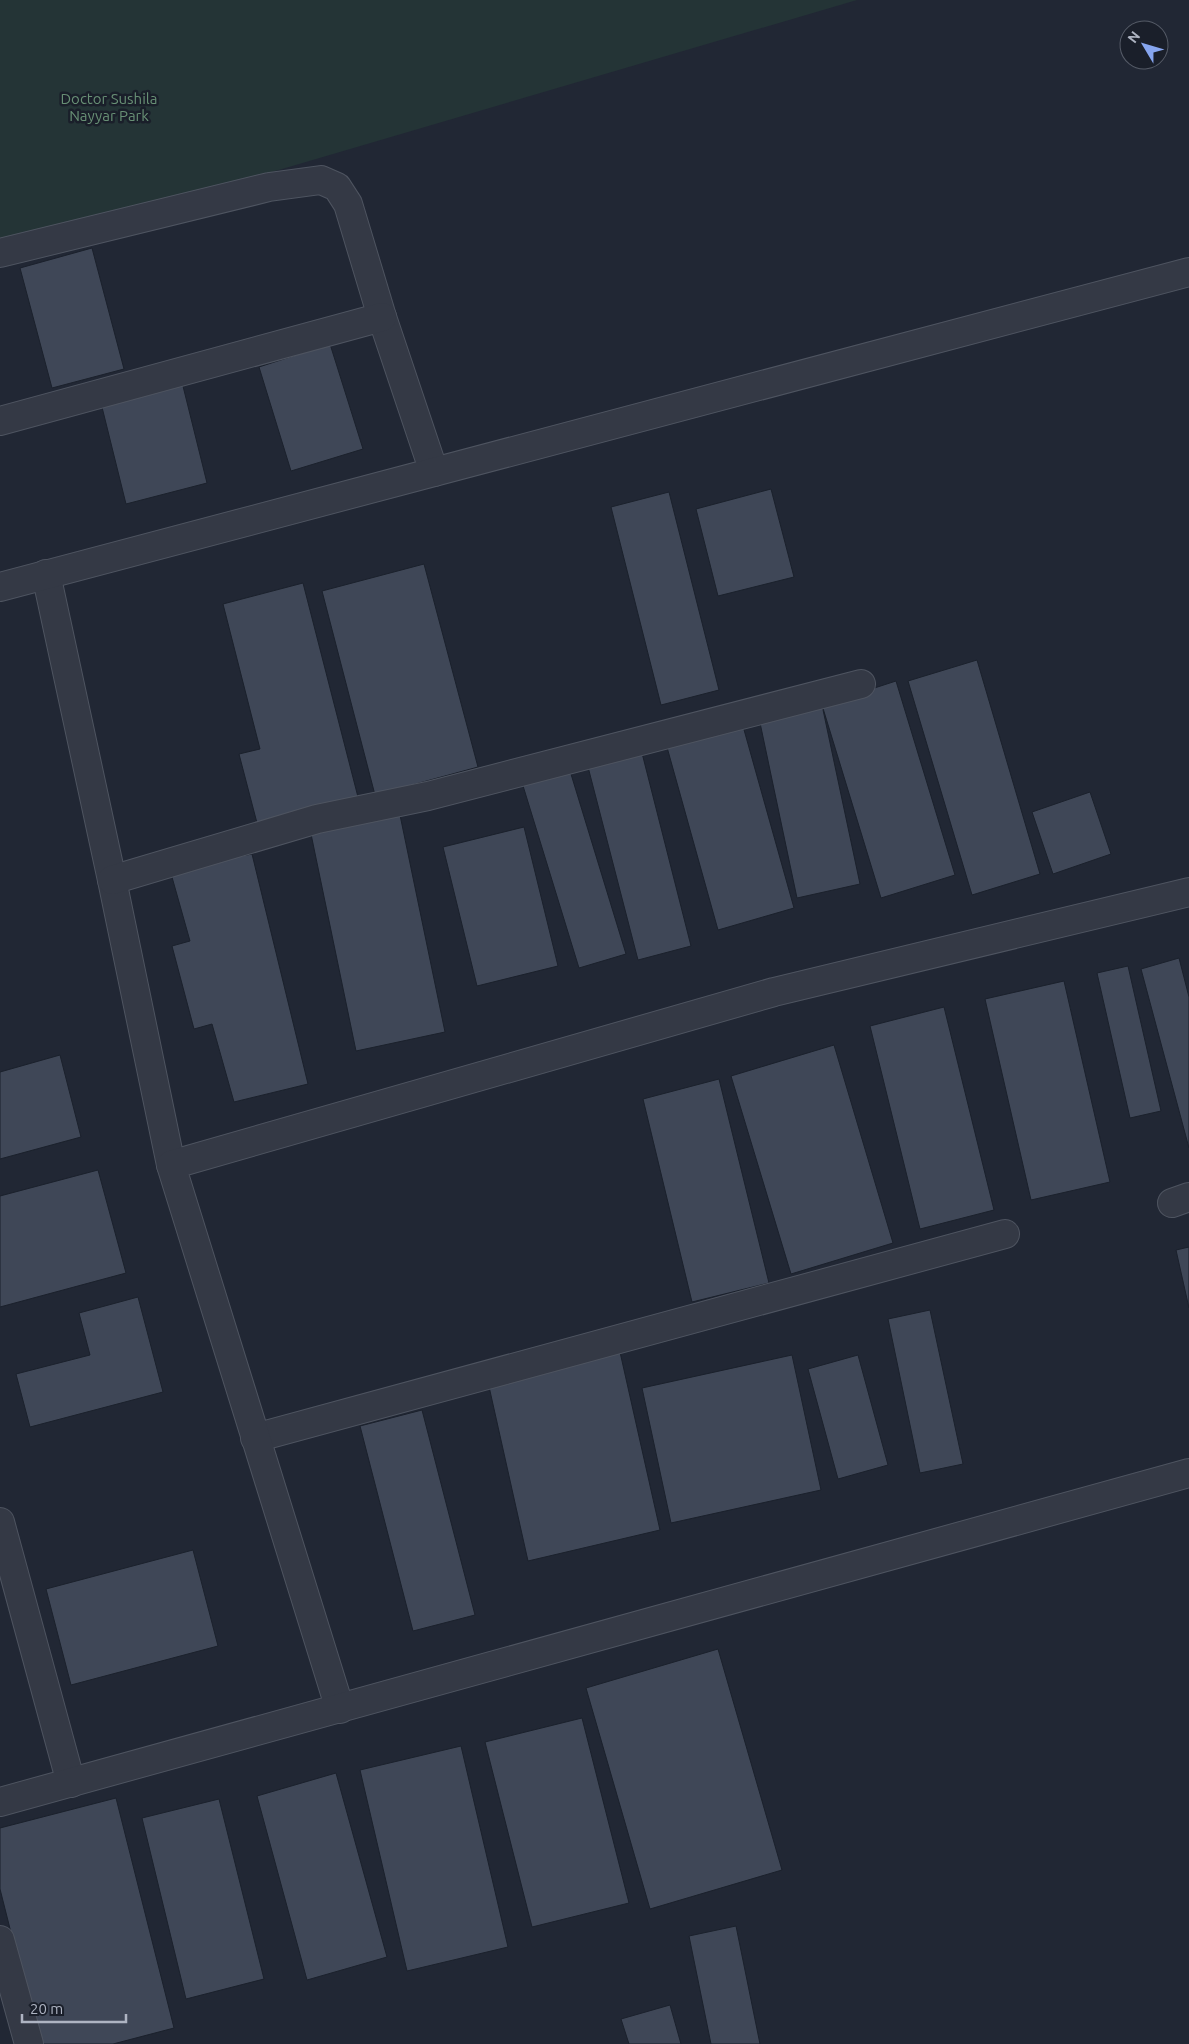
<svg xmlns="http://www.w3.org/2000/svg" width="1189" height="2044" viewBox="0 0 1189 2044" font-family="Ubuntu,sans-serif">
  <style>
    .park { fill: #243436 }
    .building { fill: #3f4757; stroke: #1b212c }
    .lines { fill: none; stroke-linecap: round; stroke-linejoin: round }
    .street-casing { stroke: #4e5460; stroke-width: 30 }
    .street { stroke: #343945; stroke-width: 28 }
    .labels { text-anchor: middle; stroke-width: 5; stroke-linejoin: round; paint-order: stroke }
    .park-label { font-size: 15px; fill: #689075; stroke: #1a1f2a }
  </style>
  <rect width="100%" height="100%" fill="#212734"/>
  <polygon class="park" points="0,0 857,0 0,252"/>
  <g class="building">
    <polygon points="92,248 124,369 52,388 20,268"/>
    <polygon points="330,344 363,449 291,471 259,367"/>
    <polygon points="180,374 207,483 126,504 99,395"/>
    <polygon points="771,489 794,577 718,596 696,509"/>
    <polygon points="669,492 719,690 661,705 611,507"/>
    <polygon points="424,564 478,767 375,795 322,591"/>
    <polygon points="303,583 358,797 257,823 239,754 260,749 223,604"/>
    <polygon points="977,660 1040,874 972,895 908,681"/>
    <polygon points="896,681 955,875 881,898 822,705"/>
    <polygon points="822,705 860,884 797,898 759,718"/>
    <polygon points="741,719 794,908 718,930 665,740"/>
    <polygon points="641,749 691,946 638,960 587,763"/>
    <polygon points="567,761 626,954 579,968 520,776"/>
    <polygon points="1090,792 1111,854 1053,874 1032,812"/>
    <polygon points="400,815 445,1032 356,1051 311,834"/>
    <polygon points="524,827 558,966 477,986 443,847"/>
    <polygon points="252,854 308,1084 234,1102 212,1024 194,1029 172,946 190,941 170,870"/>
    <polygon points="1179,958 1189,997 1189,1148 1141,969"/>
    <polygon points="1128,966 1161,1111 1130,1118 1097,973"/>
    <polygon points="1064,981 1110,1182 1031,1200 985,999"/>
    <polygon points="944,1007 994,1210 920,1229 870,1026"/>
    <polygon points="834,1045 893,1243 791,1274 731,1076"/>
    <polygon points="60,1055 81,1137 0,1159 0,1072"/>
    <polygon points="719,1079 769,1283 692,1302 643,1099"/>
    <polygon points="98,1170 126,1273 0,1307 0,1196"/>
    <polygon points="1189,1247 1189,1308 1176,1250"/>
    <polygon points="138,1297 163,1392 30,1427 16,1374 90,1355 79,1313"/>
    <polygon points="930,1310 963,1464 920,1473 888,1319"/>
    <polygon points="620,1352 660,1530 528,1561 488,1382"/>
    <polygon points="792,1355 821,1490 671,1523 642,1388"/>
    <polygon points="858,1355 888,1465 838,1479 808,1369"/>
    <polygon points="422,1410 475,1615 413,1631 360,1426"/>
    <polygon points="193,1550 218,1646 71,1685 46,1589"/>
    <polygon points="718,1649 782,1870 650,1909 586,1688"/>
    <polygon points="582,1718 629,1903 532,1927 485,1742"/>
    <polygon points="461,1746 508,1947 407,1971 360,1770"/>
    <polygon points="336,1773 387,1957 307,1980 257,1796"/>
    <polygon points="116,1798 174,2028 113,2044 39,2044 0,1889 0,1828"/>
    <polygon points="219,1799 264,1979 186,1999 142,1818"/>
    <polygon points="736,1926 760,2044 711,2044 689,1936"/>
    <polygon points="670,2005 681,2044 629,2044 621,2019"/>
  </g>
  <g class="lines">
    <g class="street-casing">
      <g id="street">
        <polyline points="0,253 269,187 321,180 337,187 348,204 382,317 434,472"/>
        <polyline points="0,421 382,317"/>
        <polyline points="46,574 112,880 171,1165"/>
        <polyline points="0,587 1189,272"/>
        <polyline points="112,880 317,819 428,796 861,684"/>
        <polyline points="1172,1203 1189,1197"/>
        <polyline points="255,1438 1005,1234"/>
        <polyline points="0,1522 71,1783"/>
        <polyline points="340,1709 171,1165 774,992 1189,892"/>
        <polyline points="0,1802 1189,1473"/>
        <polyline points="0,1940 29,2044"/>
      </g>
    </g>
    <use href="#street" class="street"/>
  </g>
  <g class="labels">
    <g class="park-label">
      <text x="109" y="104">Doctor Sushila<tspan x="109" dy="17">Nayyar Park</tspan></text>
    </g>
  </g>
  <g transform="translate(1144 45) rotate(308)"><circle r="24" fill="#1a1f2a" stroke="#555b67"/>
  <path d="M0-4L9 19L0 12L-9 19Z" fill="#86a5ef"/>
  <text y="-8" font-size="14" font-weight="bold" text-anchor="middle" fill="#aeb4c2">N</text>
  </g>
  <path d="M22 2014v8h104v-8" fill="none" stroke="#aeb4c2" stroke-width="2.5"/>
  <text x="30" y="2014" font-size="15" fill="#aeb4c2" stroke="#1a1f2a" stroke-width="4" paint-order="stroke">20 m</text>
</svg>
